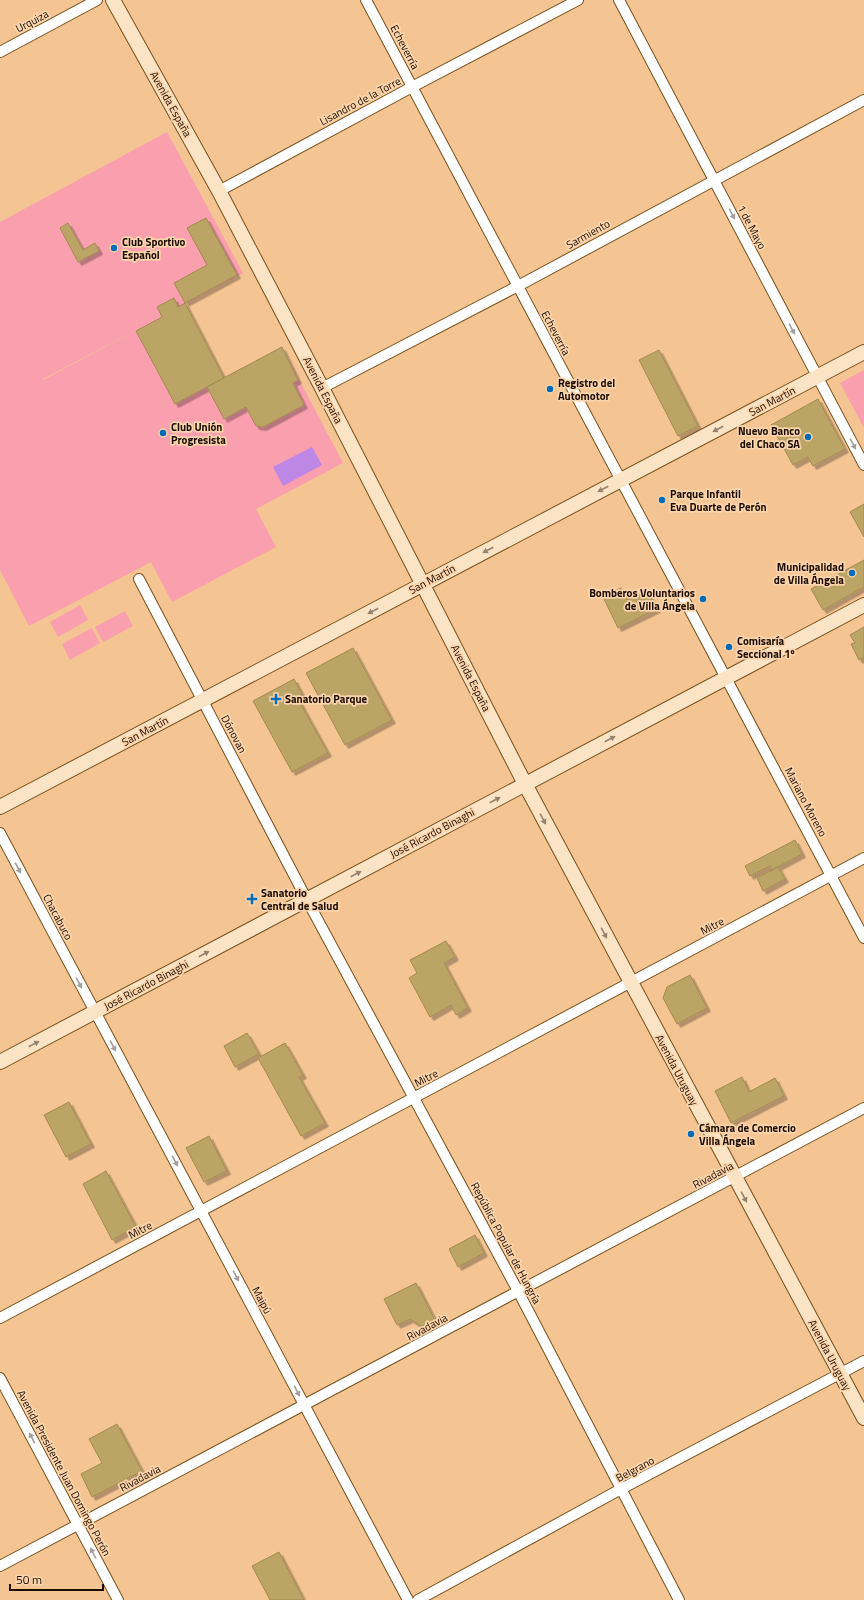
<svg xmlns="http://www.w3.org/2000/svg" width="864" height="1600" viewBox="0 0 864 1600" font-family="'Titillium Web',sans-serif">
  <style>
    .green { fill: #f99fad; fill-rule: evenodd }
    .water { fill: #bd87e6 }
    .building { fill: #bba466; stroke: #a28b4e; filter: url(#shadow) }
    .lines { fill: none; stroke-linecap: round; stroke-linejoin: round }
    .street-casing { stroke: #78501c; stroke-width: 12 }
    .secondary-casing { stroke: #78501c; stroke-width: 16 }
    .street { stroke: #fff; stroke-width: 10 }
    .secondary { stroke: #fbe4c6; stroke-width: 14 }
    .oneway { fill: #a49d99 }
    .oneway2 { fill: #96826d }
    .poi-dot { fill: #026cb8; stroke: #fad4ab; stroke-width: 1.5 }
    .labels { text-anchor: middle; stroke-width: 3.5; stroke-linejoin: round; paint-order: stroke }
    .street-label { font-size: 11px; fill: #1b0b00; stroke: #fad4ab }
    .poi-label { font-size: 11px; font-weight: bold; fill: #1b0b00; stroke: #fad4ab; text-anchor: start }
  </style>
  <defs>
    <filter id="shadow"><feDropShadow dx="3.5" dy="3.5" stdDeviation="0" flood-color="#0004"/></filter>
  </defs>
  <rect width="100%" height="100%" fill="#f4c592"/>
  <g class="green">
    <path d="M167 132 243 273 185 304 224 377 282 347 343 463 256 509 276 547 172 602 151 562 29 626 0 570V222ZM161 317 43 380V379Z"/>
    <polygon points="864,370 864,428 840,383"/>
    <polygon points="80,605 88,620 58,637 50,622"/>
    <polygon points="125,611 133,626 103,642 95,627"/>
    <polygon points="92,628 100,643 70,660 62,644"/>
  </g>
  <polygon class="water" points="312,447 322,465 283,486 273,467"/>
  <g class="building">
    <polygon points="206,218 237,275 185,303 174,283 207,265 187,228"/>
    <polygon points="68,223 83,250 95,243 99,251 78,262 60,228"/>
    <polygon points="174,298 178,307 185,303 224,378 175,404 136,331 162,317 157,307"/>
    <polygon points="282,347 298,380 293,383 304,405 263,427 256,426 246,407 224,419 207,387"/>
    <polygon points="659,350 698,426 678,436 639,360"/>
    <polygon points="818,399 845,449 813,466 808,457 793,465 771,425"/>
    <polygon points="864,504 864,537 850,512"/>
    <polygon points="864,560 864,587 823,610 811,589"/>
    <polygon points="621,588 627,600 647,590 657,609 618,628 603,597"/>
    <polygon points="864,627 864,661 862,658 859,660 851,644 855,643 850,635"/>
    <polygon points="353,648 392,720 345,745 306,673"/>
    <polygon points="294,679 302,694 297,697 328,753 292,772 253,701"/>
    <polygon points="795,840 802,854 772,870 770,866 750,876 745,866"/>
    <polygon points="778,867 785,879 763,891 757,878"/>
    <polygon points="446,941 455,957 444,963 468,1008 456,1015 451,1005 430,1017 409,978 417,973 410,960"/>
    <polygon points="690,975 707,1008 677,1024 663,998 667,987"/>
    <polygon points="247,1033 259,1054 235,1067 224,1046"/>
    <polygon points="285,1043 303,1075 299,1077 325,1123 301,1136 258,1058"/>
    <polygon points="742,1077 749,1092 775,1078 784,1096 731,1123 715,1091"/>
    <polygon points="69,1102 91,1144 66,1157 44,1115"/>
    <polygon points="209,1136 227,1171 204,1182 186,1148"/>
    <polygon points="106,1171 136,1227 112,1240 83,1184"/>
    <polygon points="475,1235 484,1253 458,1267 449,1249"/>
    <polygon points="416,1283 435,1320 422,1327 410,1319 397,1325 384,1299"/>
    <polygon points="117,1424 142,1471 92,1497 81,1474 102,1463 89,1439"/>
    <polygon points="279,1552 304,1600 270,1600 252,1566"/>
  </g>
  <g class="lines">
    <g class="street-casing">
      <g id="street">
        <polyline points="366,0 864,938"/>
        <polyline points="619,0 864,465"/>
        <polyline points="0,52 97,0"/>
        <polyline points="219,191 412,87 578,0"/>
        <polyline points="322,388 518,286 864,100"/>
        <polyline points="139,579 307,900 518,1291 679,1600"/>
        <polyline points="0,833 408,1600"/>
        <polyline points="0,1318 864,858"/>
        <polyline points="0,1378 118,1600"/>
        <polyline points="0,1566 864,1108"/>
        <polyline points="418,1600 621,1489 864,1361"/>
      </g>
    </g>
    <g class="secondary-casing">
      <g id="secondary">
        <polyline points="113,0 219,191 322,388 525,784 864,1418"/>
        <polyline points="0,807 864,352"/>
        <polyline points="0,1062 864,605"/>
      </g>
    </g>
    <use href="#street" class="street"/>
    <use href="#secondary" class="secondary"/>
  </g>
  <defs><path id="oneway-solid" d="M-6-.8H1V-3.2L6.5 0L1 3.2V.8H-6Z"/></defs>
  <g class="oneway">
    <use href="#oneway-solid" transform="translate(732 214) rotate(62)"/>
    <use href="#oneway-solid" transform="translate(792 329) rotate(62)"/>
    <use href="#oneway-solid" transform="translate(853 444) rotate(62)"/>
    <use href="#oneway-solid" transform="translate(18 868) rotate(62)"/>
    <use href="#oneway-solid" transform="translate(79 983) rotate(62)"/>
    <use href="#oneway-solid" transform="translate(113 1046) rotate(62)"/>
    <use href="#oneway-solid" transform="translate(175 1161) rotate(62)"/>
    <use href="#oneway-solid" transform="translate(236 1276) rotate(62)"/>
    <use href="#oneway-solid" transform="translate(297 1391) rotate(62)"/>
    <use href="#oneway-solid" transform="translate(32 1438) rotate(-118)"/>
    <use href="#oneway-solid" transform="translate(93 1553) rotate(-118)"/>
  </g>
  <g class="oneway2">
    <use href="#oneway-solid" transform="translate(718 429) rotate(152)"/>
    <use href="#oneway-solid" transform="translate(603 489) rotate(152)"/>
    <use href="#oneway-solid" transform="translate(488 550) rotate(152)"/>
    <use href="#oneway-solid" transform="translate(373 611) rotate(152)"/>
    <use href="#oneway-solid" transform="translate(610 739) rotate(-28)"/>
    <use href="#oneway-solid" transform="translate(495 800) rotate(-28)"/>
    <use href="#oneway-solid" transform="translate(543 819) rotate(62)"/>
    <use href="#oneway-solid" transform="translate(356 874) rotate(-28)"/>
    <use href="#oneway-solid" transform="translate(604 933) rotate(62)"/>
    <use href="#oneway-solid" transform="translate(204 954) rotate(-28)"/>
    <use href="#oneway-solid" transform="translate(34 1044) rotate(-28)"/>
    <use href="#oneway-solid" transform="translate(744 1197) rotate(62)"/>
  </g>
  <g class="poi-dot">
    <circle cx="114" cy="248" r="4"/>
    <circle cx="550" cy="389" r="4"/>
    <circle cx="163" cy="433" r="4"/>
    <circle cx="808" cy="437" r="4"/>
    <circle cx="662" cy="500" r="4"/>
    <circle cx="852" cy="573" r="4"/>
    <circle cx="703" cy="599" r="4"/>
    <circle cx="729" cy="647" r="4"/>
    <path d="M274 693h4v4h4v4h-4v4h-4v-4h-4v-4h4z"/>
    <path d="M250 893h4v4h4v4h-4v4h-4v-4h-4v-4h4z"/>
    <circle cx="691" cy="1134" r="4"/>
  </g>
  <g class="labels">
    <g class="street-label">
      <text transform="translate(32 21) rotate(-28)" y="4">Urquiza</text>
      <text transform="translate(405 47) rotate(62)" y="4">Echeverría</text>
      <text transform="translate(360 101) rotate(-28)" y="4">Lisandro de la Torre</text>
      <text transform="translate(171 104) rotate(61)" y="4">Avenida España</text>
      <text transform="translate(752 227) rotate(62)" y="4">1 de Mayo</text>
      <text transform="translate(588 234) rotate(-29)" y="4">Sarmiento</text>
      <text transform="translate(556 333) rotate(62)" y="4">Echeverría</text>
      <text transform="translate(323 390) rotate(63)" y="4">Avenida España</text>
      <text transform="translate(772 401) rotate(-28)" y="4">San Martín</text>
      <text transform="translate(432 579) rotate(-28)" y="4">San Martín</text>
      <text transform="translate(471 678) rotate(63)" y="4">Avenida España</text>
      <text transform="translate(145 731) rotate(-28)" y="4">San Martín</text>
      <text transform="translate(234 734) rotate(62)" y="4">Dónovan</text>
      <text transform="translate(806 802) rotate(62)" y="4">Mariano Moreno</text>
      <text transform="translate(432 833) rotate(-28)" y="4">José Ricardo Binaghi</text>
      <text transform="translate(58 917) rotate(62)" y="4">Chacabuco</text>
      <text transform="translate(712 926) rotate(-28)" y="4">Mitre</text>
      <text transform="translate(146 985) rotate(-28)" y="4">José Ricardo Binaghi</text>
      <text transform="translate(677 1070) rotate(62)" y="4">Avenida Uruguay</text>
      <text transform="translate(426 1078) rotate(-28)" y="4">Mitre</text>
      <text transform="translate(713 1175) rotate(-28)" y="4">Rivadavia</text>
      <text transform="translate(140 1230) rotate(-28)" y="4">Mitre</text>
      <text transform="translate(506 1243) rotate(62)" y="4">República Popular de Hungría</text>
      <text transform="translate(262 1300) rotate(62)" y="4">Maipú</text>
      <text transform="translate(427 1327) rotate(-28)" y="4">Rivadavia</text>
      <text transform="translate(830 1355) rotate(62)" y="4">Avenida Uruguay</text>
      <text transform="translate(635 1469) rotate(-28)" y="4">Belgrano</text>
      <text transform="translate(64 1473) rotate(62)" y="4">Avenida Presidente Juan Domingo Perón</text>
      <text transform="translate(140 1478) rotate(-28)" y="4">Rivadavia</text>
    </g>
    <g class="poi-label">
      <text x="122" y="246">Club Sportivo<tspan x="122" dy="13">Español</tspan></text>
      <text x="558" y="387">Registro del<tspan x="558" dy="13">Automotor</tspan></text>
      <text x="171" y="431">Club Unión<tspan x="171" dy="13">Progresista</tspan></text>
      <text x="800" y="435" text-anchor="end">Nuevo Banco<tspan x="800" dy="13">del Chaco SA</tspan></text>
      <text x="670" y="498">Parque Infantil<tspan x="670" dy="13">Eva Duarte de Perón</tspan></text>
      <text x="844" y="571" text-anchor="end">Municipalidad<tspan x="844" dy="13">de Villa Ángela</tspan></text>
      <text x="695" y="597" text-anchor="end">Bomberos Voluntarios<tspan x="695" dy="13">de Villa Ángela</tspan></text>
      <text x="737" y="645">Comisaría<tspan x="737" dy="13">Seccional 1º</tspan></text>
      <text x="285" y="703">Sanatorio Parque</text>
      <text x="261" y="897">Sanatorio<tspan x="261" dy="13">Central de Salud</tspan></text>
      <text x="699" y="1132">Cámara de Comercio<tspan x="699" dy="13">Villa Ángela</tspan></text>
    </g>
  </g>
  <path d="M10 1584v6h93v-6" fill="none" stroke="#1b0b00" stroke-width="2"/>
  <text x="16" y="1584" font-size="12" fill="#1b0b00" stroke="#fad4ab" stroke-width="3" paint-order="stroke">50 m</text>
</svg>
